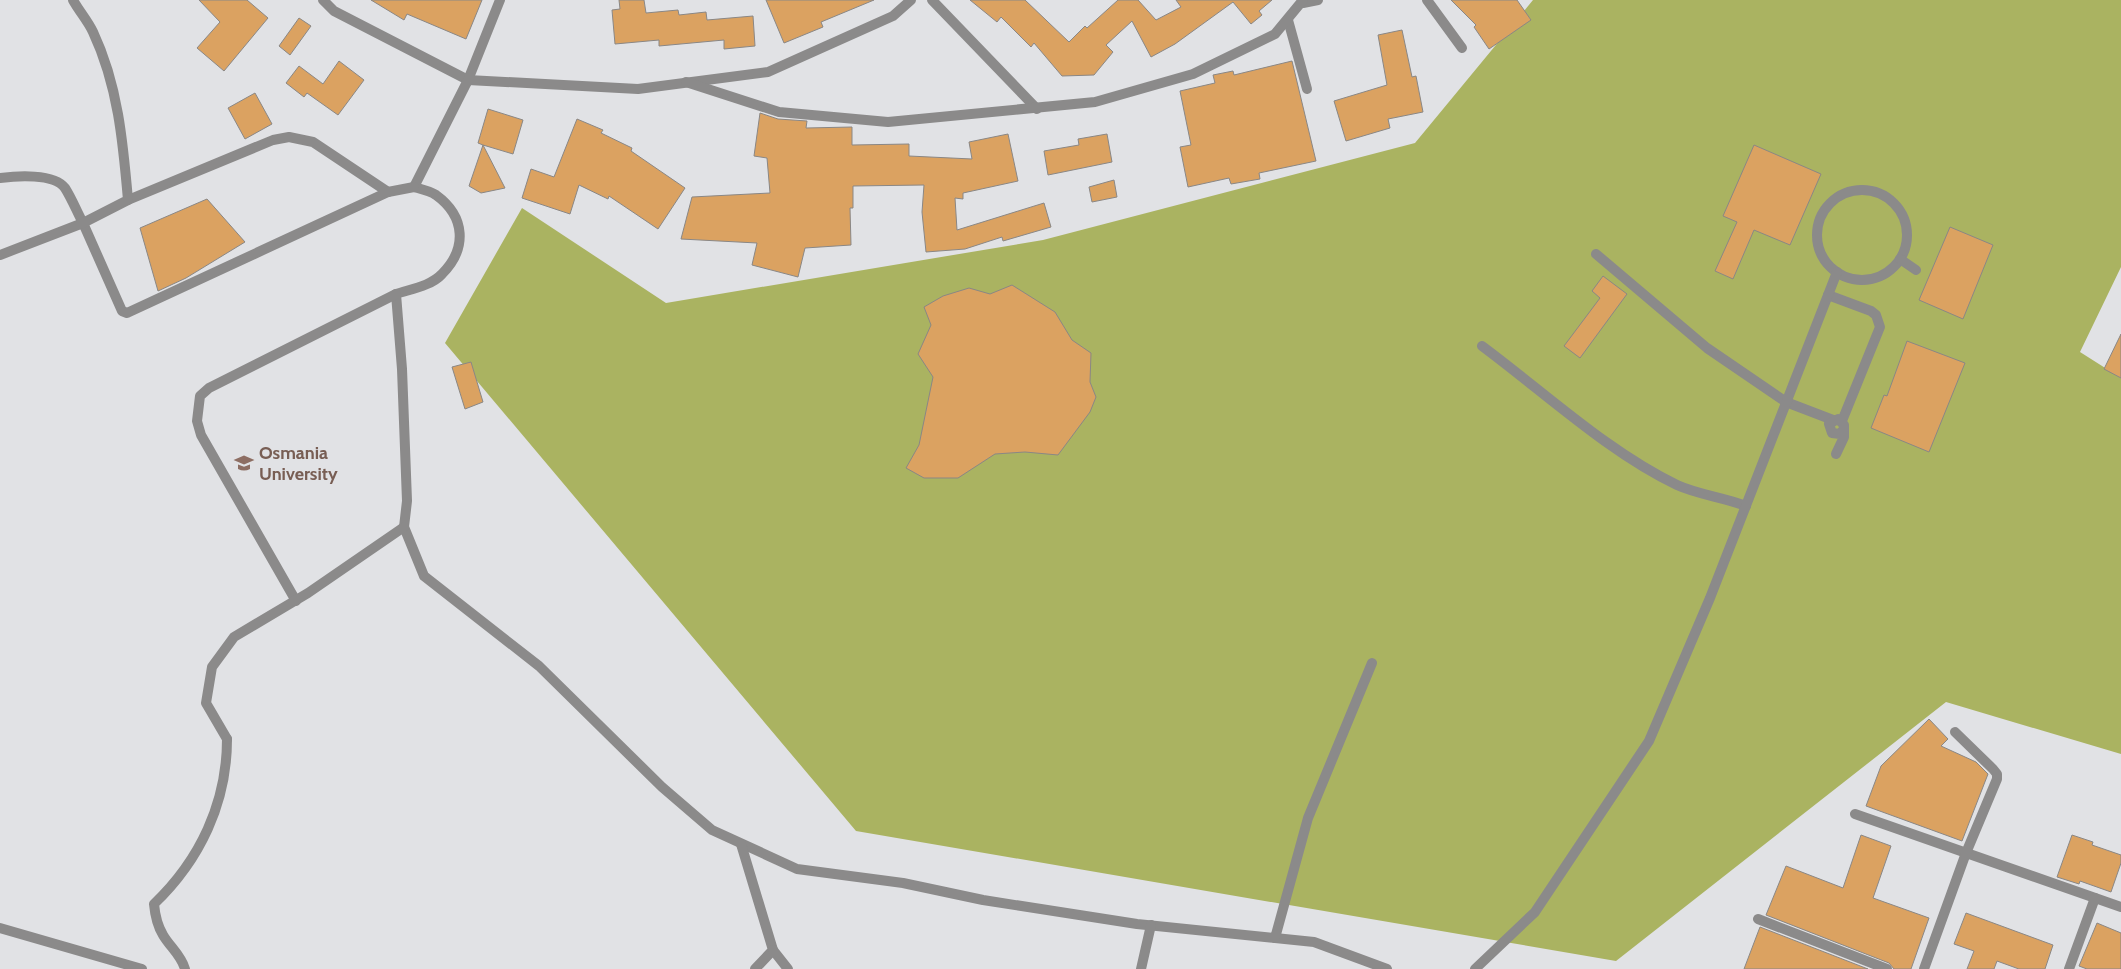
<svg xmlns="http://www.w3.org/2000/svg" width="2121" height="969" viewBox="0 0 2121 969" font-family="Cabin,sans-serif">
  <style>
    .forest { fill: #aab361 }
    .building { fill: #dba261; stroke: #8a8785 }
    .lines { fill: none; stroke-linecap: round; stroke-linejoin: round }
    .service { stroke: #8b8a8a; stroke-width: 10 }
    .minor { stroke: #8b8a8a; stroke-width: 10 }
    .labels { text-anchor: middle; stroke-width: 4; stroke-linejoin: round; paint-order: stroke }
    .education-label { font-size: 18px; font-weight: bold; fill: #785e54; stroke: #e1e2e5; text-anchor: start }
  </style>
  <rect width="100%" height="100%" fill="#e1e2e5"/>
  <polygon class="forest" points="1533,0 2121,0 2121,267 2080,352 2121,378 2121,754 1946,702 1616,961 856,831 445,343 522,208 666,303 1043,240 1415,143"/>
  <g class="building">
    <polygon points="199,0 247,0 268,18 224,71 197,48 220,22"/>
    <polygon points="371,0 482,0 466,39 407,14 404,20"/>
    <polygon points="619,0 644,0 646,13 678,10 679,15 706,12 707,20 753,16 755,46 724,49 724,40 659,46 659,40 615,44 612,10 620,9"/>
    <polygon points="766,0 874,0 821,22 823,27 784,43"/>
    <polygon points="970,0 1025,0 1069,42 1085,26 1087,28 1118,0 1138,0 1156,20 1181,7 1176,0 1272,0 1259,11 1262,15 1251,24 1233,2 1175,44 1151,57 1132,21 1106,45 1113,52 1094,75 1062,76 1034,43 1031,47 1001,17 997,22"/>
    <polygon points="1451,0 1517,0 1531,20 1489,49 1474,27 1476,25"/>
    <polygon points="299,18 311,26 290,55 279,46"/>
    <polygon points="1402,30 1412,77 1416,76 1423,112 1388,119 1390,128 1346,141 1334,101 1387,85 1378,35"/>
    <polygon points="339,61 364,80 338,115 307,93 304,97 286,83 299,66 323,84"/>
    <polygon points="1292,61 1316,161 1259,173 1260,179 1231,184 1229,178 1188,187 1180,147 1191,145 1180,91 1215,83 1213,75 1233,71 1234,75"/>
    <polygon points="255,93 272,124 245,139 228,108"/>
    <polygon points="488,109 523,120 513,154 483,145 505,188 481,193 469,186 483,145 478,143"/>
    <polygon points="760,113 778,119 807,121 806,128 852,127 852,145 909,144 909,156 972,159 969,142 1008,134 1018,181 963,193 963,199 955,198 957,230 1044,203 1051,227 1003,241 1002,237 965,249 926,252 922,212 924,185 853,186 853,208 850,208 851,245 805,248 798,277 752,265 757,243 681,239 692,197 770,193 767,158 754,156"/>
    <polygon points="577,119 603,130 601,133 632,148 631,151 685,188 658,229 609,196 608,199 579,185 570,214 522,198 531,169 554,177"/>
    <polygon points="1107,134 1112,162 1048,175 1044,151 1079,145 1078,139"/>
    <polygon points="1754,145 1821,174 1790,245 1754,230 1733,279 1715,271 1737,222 1723,216"/>
    <polygon points="1114,180 1117,197 1092,202 1089,187"/>
    <polygon points="207,199 245,242 186,278 158,291 140,228"/>
    <polygon points="1950,227 1993,245 1963,319 1919,300"/>
    <polygon points="1603,276 1627,294 1580,358 1564,346 1600,298 1592,291"/>
    <polygon points="1012,285 1055,312 1072,340 1091,353 1090,382 1096,397 1090,412 1058,455 1025,452 995,454 958,478 924,478 906,468 919,445 933,377 918,354 931,325 924,307 943,296 969,288 990,294"/>
    <polygon points="2121,334 2121,378 2104,369"/>
    <polygon points="1907,341 1965,363 1929,452 1871,428 1884,395 1887,396"/>
    <polygon points="471,362 483,402 465,409 452,367"/>
    <polygon points="1929,719 1948,739 1941,746 1976,762 1988,774 1962,841 1866,806 1881,766"/>
    <polygon points="1861,835 1891,846 1873,898 1929,918 1911,969 1894,969 1889,963 1766,915 1786,866 1843,888"/>
    <polygon points="2072,835 2093,842 2092,845 2121,855 2121,863 2111,892 2080,881 2079,884 2057,877"/>
    <polygon points="1966,913 2053,945 2045,969 2019,969 1997,961 1994,969 1967,969 1974,951 1954,944"/>
    <polygon points="2097,923 2121,933 2121,969 2087,969 2079,966"/>
    <polygon points="1760,927 1868,969 1744,969"/>
  </g>
  <g class="lines">
    <g class="service">
      <path d="M0 178C16 176 54 173 65 188 72 199 77 212 83 223"/>
      <circle cx="1862" cy="235" r="45"/>
      <polyline points="1596,254 1707,348 1786,402 1833,420"/>
      <polyline points="1900,259 1916,270"/>
      <polyline points="1828,295 1871,311 1876,315 1880,327 1842,421"/>
      <path d="M1482 346C1544 392 1608 452 1677 485 1699 495 1723 497 1746 506"/>
      <polyline points="1836,454 1844,437 1844,425 1838,419 1829,424 1832,433 1840,434 1843,430"/>
      <polyline points="1275,938 1314,942 1387,969"/>
      <path d="M185 969C181 955 170 947 163 935 157 925 155 915 154 904 200 860 227 803 227 739"/>
      <polyline points="1475,969 1535,912 1649,741 1710,598 1837,272"/>
    </g>
    <g class="minor">
      <polyline points="323,0 334,11 468,80 638,89 768,72 893,16 911,0"/>
      <path d="M500 0 468 80 414 187C421 189 430 191 436 195 466 217 467 249 442 274 431 286 411 289 396 294L402 369 407 501 404 527 424 576 539 666 662 787 712 830 797 869 903 883 983 900 1137 924 1275 938 1308 818 1372 663"/>
      <polyline points="932,0 1037,109"/>
      <polyline points="1427,0 1462,48"/>
      <polyline points="1303,3 1318,0"/>
      <polyline points="1288,20 1307,89"/>
      <polyline points="686,82 779,112 888,122 1095,102 1193,74 1275,34 1303,0"/>
      <polyline points="128,200 273,140 289,137 313,142 388,192"/>
      <polyline points="83,223 122,311 127,313 388,192 414,187"/>
      <path d="M0 255 83 223 128 200C123 142 118 85 93 32 88 21 79 11 73 0"/>
      <polyline points="296,601 201,435 197,421 200,396 209,388 396,294"/>
      <polyline points="227,739 206,703 212,667 234,637 308,593 404,527"/>
      <polyline points="1855,814 2121,907"/>
      <polyline points="741,844 773,950 755,969"/>
      <polyline points="1758,919 1887,969"/>
      <polyline points="0,928 142,969"/>
      <polyline points="773,950 788,969"/>
      <polyline points="1141,969 1151,925"/>
      <polyline points="1924,969 1966,853 1997,779 1997,774 1993,769 1955,732"/>
      <polyline points="2069,969 2095,898"/>
    </g>
  </g>
  <defs>
    <g id="university-bare" transform="scale(1.5)"><path d="M0-5L7-2L0 1L-7-2ZM-4 1L0 2.5L4 1V4Q0 6-4 4Z" fill="#8d6e63" stroke="#e1e2e5" stroke-width="2.5" paint-order="stroke"/></g>
  </defs>
  <g fill-rule="evenodd">
    <use href="#university-bare" x="244" y="463"/>
  </g>
  <g class="labels">
    <g class="education-label">
      <text x="259" y="459">Osmania<tspan x="259" dy="21">University</tspan></text>
    </g>
  </g>
</svg>
